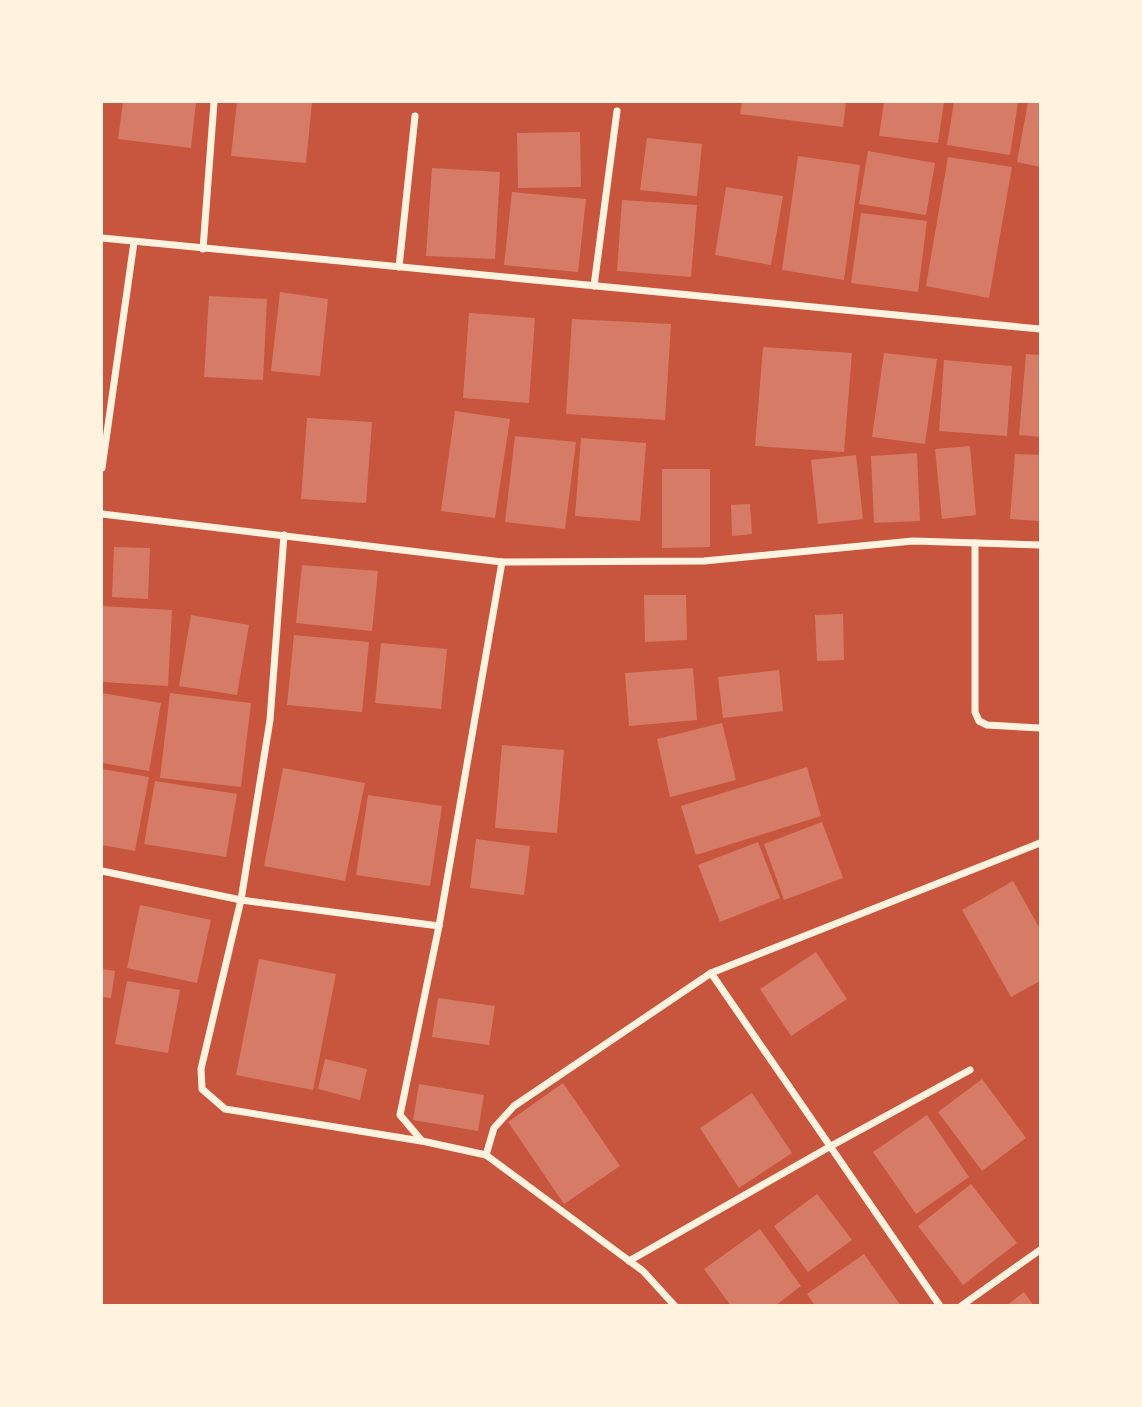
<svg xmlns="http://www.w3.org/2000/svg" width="1142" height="1407" viewBox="0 0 1142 1407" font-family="Literata,serif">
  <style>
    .building { fill: #d67c66 }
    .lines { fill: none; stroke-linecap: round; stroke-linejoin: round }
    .minor { stroke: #fff3e0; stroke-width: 7 }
  </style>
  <rect width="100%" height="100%" fill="#c8553d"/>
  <g class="building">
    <polygon points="123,102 196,102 191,148 118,139"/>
    <polygon points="237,102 312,102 306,163 231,156"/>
    <polygon points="742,102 846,102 843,127 740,114"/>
    <polygon points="884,102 944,102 938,143 879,136"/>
    <polygon points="954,102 1018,102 1010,155 947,145"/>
    <polygon points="1028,102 1040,102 1040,167 1017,162"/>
    <polygon points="580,132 581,187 518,188 517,133"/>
    <polygon points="647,138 702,144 697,196 640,190"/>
    <polygon points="868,151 935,163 926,215 859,204"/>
    <polygon points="798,156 860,165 844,280 782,270"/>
    <polygon points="948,157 1012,167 989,298 926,286"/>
    <polygon points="432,168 500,172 495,259 426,256"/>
    <polygon points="726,187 783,196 771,265 715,255"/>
    <polygon points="512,192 586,199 578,272 504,265"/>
    <polygon points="622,200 697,205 691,277 617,271"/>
    <polygon points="861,213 927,221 918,292 851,283"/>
    <polygon points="280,292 328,299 320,376 271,371"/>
    <polygon points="209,296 267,299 263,380 204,377"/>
    <polygon points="469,313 535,318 529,403 463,398"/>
    <polygon points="572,319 671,324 665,420 566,414"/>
    <polygon points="763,347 852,353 844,452 755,446"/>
    <polygon points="884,353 937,359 925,444 872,437"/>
    <polygon points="1026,354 1040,355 1040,437 1019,435"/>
    <polygon points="944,360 1012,366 1007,436 939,431"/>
    <polygon points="455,411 510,419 495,518 441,511"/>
    <polygon points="307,418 372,422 366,503 301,499"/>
    <polygon points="515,436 576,442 565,529 505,522"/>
    <polygon points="581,438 646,443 640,521 575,516"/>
    <polygon points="970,446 976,515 942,519 935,449"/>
    <polygon points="917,453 920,521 874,523 871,456"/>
    <polygon points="1015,454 1040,455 1040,521 1010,519"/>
    <polygon points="856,455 863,519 818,524 811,460"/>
    <polygon points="662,469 710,469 710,547 662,548"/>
    <polygon points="750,504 752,534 732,536 731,505"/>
    <polygon points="114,547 150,548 148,599 112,597"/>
    <polygon points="302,565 378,571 372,631 296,623"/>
    <polygon points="644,595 686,595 687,640 645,642"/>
    <polygon points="102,606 172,610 168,686 102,682"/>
    <polygon points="843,614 844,660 817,661 815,615"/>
    <polygon points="191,615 249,625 237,695 179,686"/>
    <polygon points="294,635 369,642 362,712 287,705"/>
    <polygon points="381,643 447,649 441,709 375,703"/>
    <polygon points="693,668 697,720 629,726 625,673"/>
    <polygon points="779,670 783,711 723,718 718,677"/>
    <polygon points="102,693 161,703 149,771 102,763"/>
    <polygon points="170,693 251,703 241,787 160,778"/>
    <polygon points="722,723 736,780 670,797 657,739"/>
    <polygon points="502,745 564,750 557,833 495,828"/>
    <polygon points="807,767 821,816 696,855 681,806"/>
    <polygon points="283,768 365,783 345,881 264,866"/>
    <polygon points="102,769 149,777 135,851 102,845"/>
    <polygon points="155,781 237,794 226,857 144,844"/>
    <polygon points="368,795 442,806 430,886 356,875"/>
    <polygon points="822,822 843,878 784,900 764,844"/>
    <polygon points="476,839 530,846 524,895 470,888"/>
    <polygon points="758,842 780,898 720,922 698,865"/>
    <polygon points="1013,881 1040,929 1040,981 1011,997 962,910"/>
    <polygon points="140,905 211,920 197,983 127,968"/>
    <polygon points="816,952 847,999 791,1036 760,989"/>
    <polygon points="259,959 336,974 313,1090 236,1075"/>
    <polygon points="102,969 115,971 111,998 102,997"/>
    <polygon points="127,981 180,990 168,1053 115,1044"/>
    <polygon points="438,998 495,1006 489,1045 432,1037"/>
    <polygon points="325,1059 367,1069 360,1100 318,1089"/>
    <polygon points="982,1079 1026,1138 982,1171 938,1112"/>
    <polygon points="563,1083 620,1166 564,1204 508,1122"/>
    <polygon points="419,1084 484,1095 478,1131 413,1120"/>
    <polygon points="752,1093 792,1153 739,1188 700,1128"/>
    <polygon points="927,1115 969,1177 916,1214 873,1152"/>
    <polygon points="971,1184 1017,1243 963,1285 918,1226"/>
    <polygon points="817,1194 852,1240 808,1272 774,1226"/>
    <polygon points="760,1229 801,1286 775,1306 731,1306 704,1269"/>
    <polygon points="864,1254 901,1306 815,1306 807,1294"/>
    <polygon points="1024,1292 1034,1306 1006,1306"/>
  </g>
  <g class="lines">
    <g class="minor">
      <polyline points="102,238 1040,329"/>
      <polyline points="203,249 214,102"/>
      <polyline points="399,267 415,116"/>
      <polyline points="594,286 617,111"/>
      <polyline points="102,468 134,242"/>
      <polyline points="102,514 502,562 704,561 913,541 1040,545"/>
      <polyline points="284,535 270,720 241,900 201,1069 202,1089 225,1109 421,1141"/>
      <polyline points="975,543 975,712 979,721 987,725 1040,728"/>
      <polyline points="502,562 439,926 400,1115 422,1141 486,1155 643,1271 675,1306"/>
      <polyline points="102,871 241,900 439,926"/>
      <polyline points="711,973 940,1306"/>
      <polyline points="486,1155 494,1128 514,1106 711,973 1040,843"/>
      <polyline points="629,1261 831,1146 970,1070"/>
      <polyline points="961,1306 1040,1250"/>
    </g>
  </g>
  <rect width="1142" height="1407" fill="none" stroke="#fff3e0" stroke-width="206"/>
</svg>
